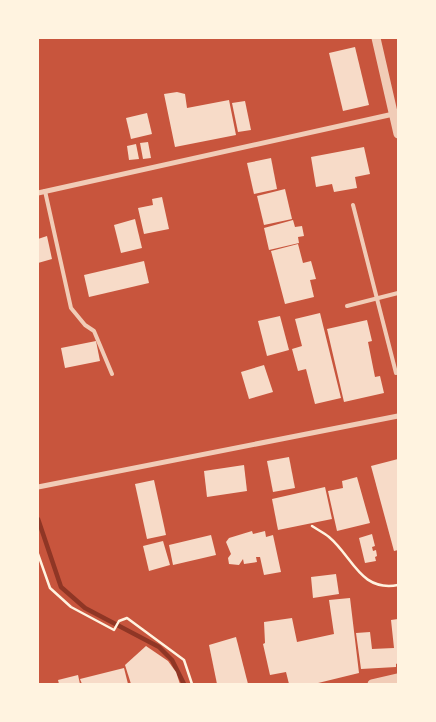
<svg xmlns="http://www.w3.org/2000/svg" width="436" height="722" viewBox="0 0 436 722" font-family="Barlow,sans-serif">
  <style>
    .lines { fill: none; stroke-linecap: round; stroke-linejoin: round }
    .stream { stroke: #8f3625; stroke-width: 4.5 }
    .building { fill: #f7dbc8 }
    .path { stroke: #fff3e0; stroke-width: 2.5 }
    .service { stroke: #f1ccb7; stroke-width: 4 }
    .minor { stroke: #f1ccb7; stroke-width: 5 }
    .tertiary { stroke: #f1ccb7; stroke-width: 9 }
  </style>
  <rect width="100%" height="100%" fill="#c8553d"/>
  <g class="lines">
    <polyline class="stream" points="38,519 61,587 85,608 159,647 172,660 184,684"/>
  </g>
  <g class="building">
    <polygon points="355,47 369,105 343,111 329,53"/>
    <polygon points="177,92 185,94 187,108 229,100 236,135 175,147 164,94"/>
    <polygon points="245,101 251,130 238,132 232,103"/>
    <polygon points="147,113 152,134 131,139 126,118"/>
    <polygon points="148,142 151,158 143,159 140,143"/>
    <polygon points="136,144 139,159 129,160 127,146"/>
    <polygon points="364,147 370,174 355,177 357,188 334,192 332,184 316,187 311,157"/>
    <polygon points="271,158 277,189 254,194 247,163"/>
    <polygon points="285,189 292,219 264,225 257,196"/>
    <polygon points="162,197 169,229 144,234 138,208 153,205 152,199"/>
    <polygon points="135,219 142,248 121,253 114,225"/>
    <polygon points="293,220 295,227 302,226 304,236 298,237 299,243 269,250 264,228"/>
    <polygon points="47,236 52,259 38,263 38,239"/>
    <polygon points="298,244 303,263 311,261 316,279 310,280 314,297 285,304 271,251"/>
    <polygon points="144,261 149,283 89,297 84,275"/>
    <polygon points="320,313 341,398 315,404 306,369 298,371 292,349 302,346 295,319"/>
    <polygon points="280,316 289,350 267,356 258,321"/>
    <polygon points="367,320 372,341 368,342 375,377 380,376 384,393 344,402 327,329"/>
    <polygon points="96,341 100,361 65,368 61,348"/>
    <polygon points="264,365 273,392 249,399 241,372"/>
    <polygon points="289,457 295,488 273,492 267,461"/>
    <polygon points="398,459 398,550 394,551 371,466"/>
    <polygon points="244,465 247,491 207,497 204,471"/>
    <polygon points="357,477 370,523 337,531 328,491 343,488 342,481"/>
    <polygon points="154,480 166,535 147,539 135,484"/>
    <polygon points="325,487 332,519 278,530 272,499"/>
    <polygon points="252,531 253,534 265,531 266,537 273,535 281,572 264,575 260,557 256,557 257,562 244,564 243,559 239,565 229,564 228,558 231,554 226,542 229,538"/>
    <polygon points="372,534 375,546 372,547 373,551 376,550 377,556 375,557 376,561 365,563 359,538"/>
    <polygon points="211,535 216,555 173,565 169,545"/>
    <polygon points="163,541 170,565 149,571 143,546"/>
    <polygon points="336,574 339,594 313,598 311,577"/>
    <polygon points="350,598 359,673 314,684 289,684 286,672 270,675 263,644 265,643 264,622 292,618 297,642 334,634 329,600"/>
    <polygon points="398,619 398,663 396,664 396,667 361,669 356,633 370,632 372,649 394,648 391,620"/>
    <polygon points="236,637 248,684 217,684 209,645"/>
    <polygon points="146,646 168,661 176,672 180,684 131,684 125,665"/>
    <polygon points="124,668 128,684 82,684 80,679"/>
    <polygon points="78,675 80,684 59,684 58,680"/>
  </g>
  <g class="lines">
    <g class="path">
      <path d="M312 526C318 530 324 533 329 537 353 557 360 592 398 585"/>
      <polyline points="38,554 50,588 71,607 114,630 119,621 127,618 184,660 192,684"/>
    </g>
    <g class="service">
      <polyline points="45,191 71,308 85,325 94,331 112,374"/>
      <polyline points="353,205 396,373"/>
      <polyline points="347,306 398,293"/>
    </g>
    <g class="minor">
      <polyline points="38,193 398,113"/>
      <polyline points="38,487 398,416"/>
    </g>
    <g class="tertiary">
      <polyline points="376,38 398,134"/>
      <polyline points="372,684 398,678"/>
    </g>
  </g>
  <rect width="436" height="722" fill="none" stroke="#fff3e0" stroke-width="78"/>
</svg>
